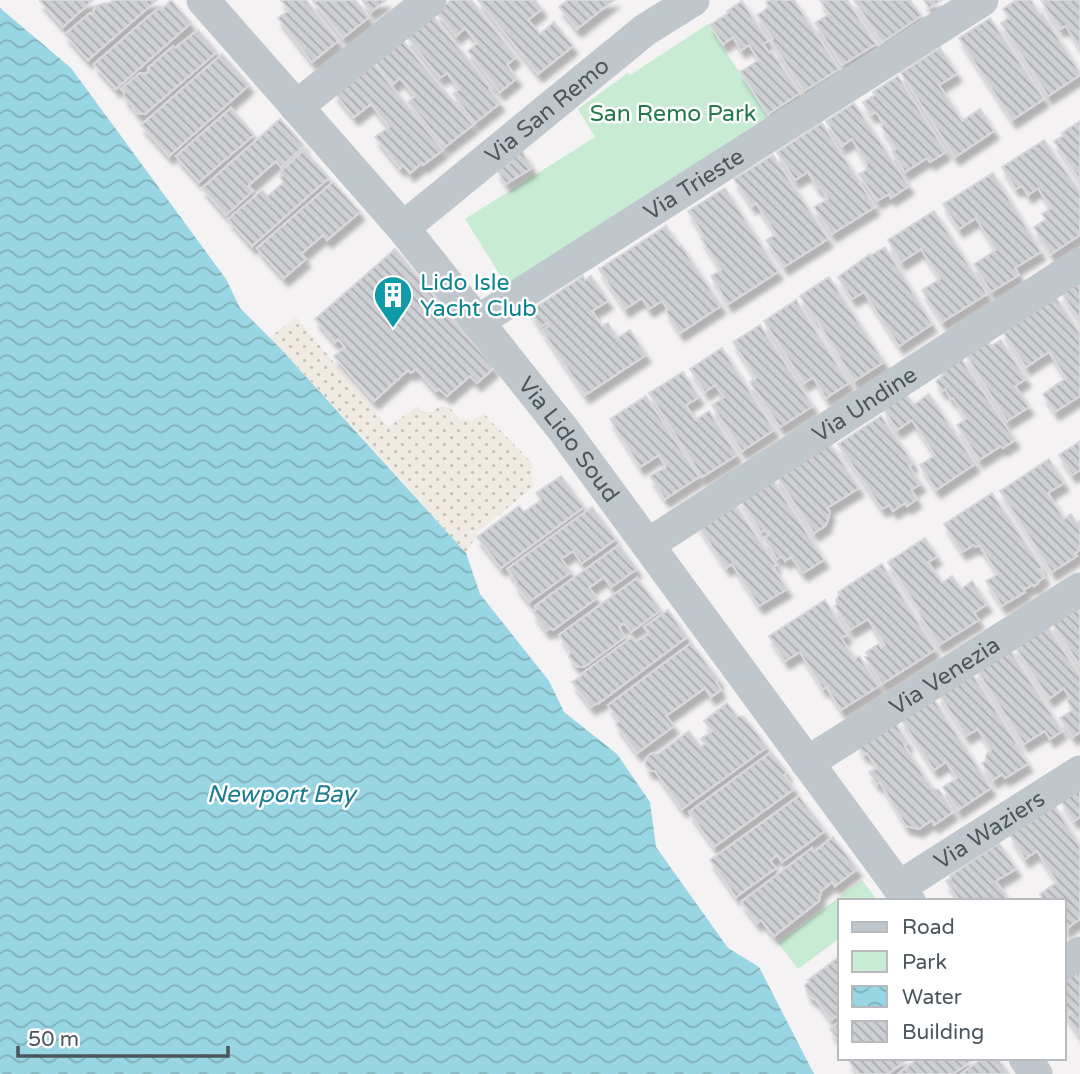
<svg xmlns="http://www.w3.org/2000/svg" width="1080" height="1074" viewBox="0 0 1080 1074" font-family="'Varela Round',sans-serif">
  <style>
    .green { fill: #c7ebd3 }
    .sand { fill: url(#sand-dots) }
    .water { fill: url(#water-waves) }
    .building { fill: url(#building-back-hatch); stroke: #d7d8dc; stroke-width: 2; filter: url(#shadow) }
    .lines { fill: none; stroke-linecap: round; stroke-linejoin: round }
    .minor { stroke: #bfc6cc; stroke-width: 33 }
    .labels { text-anchor: middle; stroke-width: 5; stroke-linejoin: round; paint-order: stroke }
    .street-label { font-size: 23px; fill: #4c565d; stroke: #fff }
    .park-label { font-size: 23px; fill: #23784a; stroke: #fff }
    .culture-label { font-size: 23px; fill: #0d838f; stroke: #fff; text-anchor: start }
    .water-label { font-size: 24px; font-style: italic; fill: #1d7c90; stroke: #fff }
  </style>
  <defs>
    <pattern id="sand-dots" width="8" height="8" patternUnits="userSpaceOnUse" patternTransform="scale(1.75)"><rect width="8" height="8" fill="#efebe2"/><path d="M2 2h.1M6 6h.1" fill="none" stroke="#c4c1ba" stroke-width="1.8" stroke-linecap="round"/></pattern>
    <pattern id="water-waves" width="16" height="10" patternUnits="userSpaceOnUse" patternTransform="scale(1.75)"><rect width="16" height="10" fill="#99d6e3"/><path d="M0 5q4-4 8 0t8 0" fill="none" stroke="#7fb0bb"/></pattern>
    <pattern id="building-back-hatch" width="6" height="6" patternUnits="userSpaceOnUse" patternTransform="scale(1.75)"><rect width="6" height="6" fill="#cdcfd3"/><path d="M-1 5l2 2M0 0l6 6M5-1l2 2" fill="none" stroke="#a9abae"/></pattern>
    <filter id="shadow"><feDropShadow dx="4.5" dy="8" stdDeviation="2" flood-color="#0004"/></filter>
  </defs>
  <rect width="100%" height="100%" fill="#f4f2f2"/>
  <g class="green">
    <polygon points="708,24 768,117 507,286 465,219 595,137 578,109 628,73 630,75"/>
    <polygon points="862,880 878,901 840,901 840,938 798,969 778,943"/>
  </g>
  <polygon class="sand" points="296,317 388,427 418,406 422,411 431,412 441,406 450,408 459,419 470,421 484,414 531,462 533,487 479,531 466,553 377,453 270,337"/>
  <polygon class="water" points="0,8 71,68 226,279 240,308 280,348 466,553 480,594 549,681 564,712 617,754 650,802 656,847 728,948 759,967 814,1074 0,1074"/>
  <g class="building">
    <polygon points="41,0 93,0 63,27 40,1"/>
    <polygon points="113,0 157,0 88,60 65,34 90,13 92,15 96,6 105,3 110,3"/>
    <polygon points="171,0 191,23 116,89 94,64 149,16 161,7 162,9"/>
    <polygon points="281,0 306,0 338,41 312,62 278,18 289,10"/>
    <polygon points="355,0 369,17 343,38 313,1"/>
    <polygon points="362,0 386,0 371,12"/>
    <polygon points="451,0 471,0 516,57 507,65 517,78 500,92 468,51 477,43 465,28 456,36 436,12"/>
    <polygon points="478,0 535,0 542,9 528,20 540,34 554,22 573,46 538,74"/>
    <polygon points="568,0 614,0 577,29 559,7"/>
    <polygon points="770,0 794,0 839,69 804,91 771,41 773,39 757,15 769,7 766,2"/>
    <polygon points="820,0 847,0 876,44 842,65 815,23 829,14"/>
    <polygon points="854,0 910,0 921,16 882,42"/>
    <polygon points="924,0 942,0 929,8"/>
    <polygon points="1016,0 1031,0 1040,15 1042,13 1080,73 1080,75 1048,96 1001,23 1009,18 1003,9"/>
    <polygon points="1041,0 1080,0 1080,48 1066,26 1060,29"/>
    <polygon points="742,1 768,41 763,44 769,53 771,51 800,93 768,114 740,72 759,60 749,45 741,50 733,37 723,44 710,25 728,13 727,11"/>
    <polygon points="433,16 491,88 489,89 500,103 475,123 453,94 459,89 447,73 440,78 407,37"/>
    <polygon points="990,18 1044,99 1012,120 959,38"/>
    <polygon points="198,30 217,52 145,114 137,113 133,108 132,104 130,104 124,97 124,92 121,89 140,73 146,74 149,71 148,68 173,46 175,48"/>
    <polygon points="402,40 473,125 445,147 408,102 415,96 400,78 393,84 375,61"/>
    <polygon points="940,48 957,74 939,85 962,121 980,109 994,131 955,157 901,73"/>
    <polygon points="222,54 249,85 169,156 141,125"/>
    <polygon points="372,62 443,150 423,165 422,163 410,173 403,165 400,168 375,137 389,127 371,104 354,117 334,92"/>
    <polygon points="898,76 946,152 930,162 927,158 905,172 892,152 896,149 881,126 884,124 876,112 871,115 863,102 875,95 873,92"/>
    <polygon points="854,103 909,186 891,198 889,194 877,201 859,174 866,170 867,164 852,139 842,146 826,121"/>
    <polygon points="231,108 254,135 199,182 176,156"/>
    <polygon points="280,119 304,146 281,167 276,161 248,186 253,191 226,215 202,188"/>
    <polygon points="1080,121 1080,180 1054,141 1064,135 1062,133"/>
    <polygon points="822,123 875,207 832,234 814,207 828,199 820,187 818,188 808,172 795,180 777,152"/>
    <polygon points="1044,140 1080,192 1080,235 1051,254 1034,227 1046,219 1042,214 1051,208 1038,188 1028,195 1022,186 1016,189 1002,167"/>
    <polygon points="304,150 329,178 252,246 228,219 262,190 268,196 284,182 280,177 282,175 280,172"/>
    <polygon points="522,151 532,168 506,184 497,170 511,162 509,159"/>
    <polygon points="773,155 828,239 784,267 766,240 776,234 756,203 752,206 734,179"/>
    <polygon points="993,173 1041,252 1015,268 1019,275 991,292 974,264 996,250 976,218 959,229 943,204"/>
    <polygon points="333,182 360,212 327,240 323,235 301,254 306,259 284,278 257,248"/>
    <polygon points="725,188 778,272 728,304 711,276 721,270 701,238 704,236 688,211"/>
    <polygon points="934,211 987,294 942,322 922,290 940,279 921,249 901,262 888,240"/>
    <polygon points="666,226 679,246 681,245 721,306 680,333 666,311 668,310 662,301 649,309 642,298 625,309 599,269"/>
    <polygon points="885,247 932,324 899,346 864,292 852,299 838,277 870,254 871,255"/>
    <polygon points="395,249 494,368 477,383 470,376 447,396 439,389 436,391 416,369 411,373 408,370 374,401 334,356 345,347 338,339 335,342 315,319"/>
    <polygon points="583,276 585,280 591,276 608,301 592,311 602,326 608,323 617,338 630,330 646,355 585,395 542,330 549,326 547,323 540,327 530,311"/>
    <polygon points="829,277 884,362 854,381 816,318 815,319 800,296"/>
    <polygon points="1080,279 1080,321 1061,292"/>
    <polygon points="1055,296 1080,334 1080,396 1055,412 1043,394 1066,378 1049,352 1026,367 1002,330"/>
    <polygon points="796,300 849,383 826,398 813,377 804,383 764,321"/>
    <polygon points="760,325 813,406 780,427 750,382 756,378 733,342"/>
    <polygon points="987,339 991,346 1001,340 1026,379 1015,386 1029,407 1007,421 965,353"/>
    <polygon points="722,348 774,430 742,451 712,405 724,397 715,385 705,392 690,369"/>
    <polygon points="960,357 1015,440 1003,448 1001,446 979,460 957,425 966,419 953,398 951,399 945,389 942,391 936,381 943,376 939,369"/>
    <polygon points="683,372 699,397 686,405 695,420 709,411 737,455 702,477 649,393"/>
    <polygon points="906,393 913,405 929,394 975,464 936,490 920,465 935,455 912,420 897,430 883,408"/>
    <polygon points="646,396 699,477 665,499 650,476 666,467 659,455 640,467 610,419"/>
    <polygon points="881,416 913,463 909,466 921,484 911,490 917,499 907,506 905,503 893,511 889,505 882,509 838,444"/>
    <polygon points="828,441 859,488 827,508 830,512 826,525 814,533 776,475"/>
    <polygon points="1080,441 1080,470 1072,475 1059,455"/>
    <polygon points="1049,459 1064,483 1048,493 1064,519 1071,514 1077,523 1080,521 1080,550 1075,553 1077,556 1052,572 1000,491"/>
    <polygon points="561,476 584,507 501,568 477,537 519,506 524,512 541,500 536,493"/>
    <polygon points="771,477 824,560 803,573 791,557 785,561 782,556 777,559 764,538 769,535 765,530 761,532 739,498"/>
    <polygon points="992,493 1042,568 1040,569 1045,577 1039,581 1038,583 1034,586 1032,585 1024,590 1025,592 1002,606 986,581 998,574 979,545 976,547 974,545 962,552 944,524"/>
    <polygon points="732,500 776,565 773,567 787,589 759,606 732,564 726,568 697,523"/>
    <polygon points="592,507 616,539 582,563 573,551 561,559 571,572 529,602 515,584 517,582 507,569"/>
    <polygon points="925,538 937,557 928,562 942,583 952,576 961,589 972,581 987,604 974,613 979,620 939,645 918,612 920,611 888,562"/>
    <polygon points="619,545 637,569 611,587 604,577 589,588 597,598 553,630 551,628 546,631 533,612 537,609 535,606"/>
    <polygon points="882,564 935,650 882,684 865,657 868,656 866,652 879,644 881,648 885,645 868,619 850,630 835,606 837,604 836,600 839,595 838,592"/>
    <polygon points="637,578 661,610 631,632 624,623 619,627 625,637 584,667 576,666 569,657 570,651 559,635"/>
    <polygon points="825,600 847,635 841,638 850,652 849,653 854,660 859,656 879,686 841,710 826,687 823,689 800,652 785,661 769,636"/>
    <polygon points="1080,602 1080,666 1051,621"/>
    <polygon points="668,610 687,637 599,703 599,702 591,707 572,682 581,676 580,675 632,637 636,642 649,634 644,627"/>
    <polygon points="1046,624 1080,676 1080,732 1073,737 1060,718 1073,710 1067,700 1070,698 1064,688 1049,699 1014,645"/>
    <polygon points="691,643 719,680 716,682 721,690 711,697 705,688 666,716 674,726 637,753 616,724 619,721 608,705"/>
    <polygon points="1008,647 1062,731 1050,739 1045,731 1024,744 976,669"/>
    <polygon points="971,672 1017,744 1016,745 1028,764 1005,778 1002,774 993,780 982,763 986,761 986,755 991,750 978,729 966,736 938,693"/>
    <polygon points="933,698 991,788 958,810 943,787 957,778 946,762 934,770 901,719"/>
    <polygon points="727,703 737,716 744,717 749,723 767,747 682,809 655,771 650,771 645,765 647,757 652,753 658,754 689,731 700,747 705,744 701,739 712,731 704,721"/>
    <polygon points="893,720 908,743 904,745 927,781 930,784 931,788 939,790 953,812 934,825 932,820 919,829 906,826 880,782 877,784 869,772 877,768 867,753 864,755 857,744"/>
    <polygon points="771,752 787,773 784,775 794,789 714,847 689,812"/>
    <polygon points="1080,789 1080,817 1074,821 1061,801"/>
    <polygon points="799,796 825,831 782,862 777,855 770,861 776,868 736,897 710,860"/>
    <polygon points="1055,806 1080,847 1080,919 1064,930 1064,901 1044,901 1040,894 1057,882 1037,851 1025,859 1010,835"/>
    <polygon points="833,837 857,869 835,886 832,882 821,891 819,901 774,936 761,920 757,923 741,902 812,848 814,852"/>
    <polygon points="999,843 1016,869 996,881 1009,901 960,901 946,881 951,878 950,876"/>
    <polygon points="840,956 840,1014 831,1020 817,1001 808,995 805,985 809,982 808,980"/>
    <polygon points="1080,968 1080,1034 1079,1035 1067,1017 1072,1013 1070,1011 1064,1015 1064,978"/>
    <polygon points="840,1021 840,1043 830,1029"/>
    <polygon points="853,1058 909,1058 888,1074 858,1074 849,1061"/>
    <polygon points="919,1058 975,1058 953,1074 898,1074"/>
    <polygon points="983,1058 997,1058 1009,1074 961,1074"/>
  </g>
  <g class="lines">
    <g class="minor">
      <path id="s1" d="M203 0 403 228 562 428 909 901"/>
      <polyline points="296,107 430,0"/>
      <path id="s2" d="M403 228 645 30 693 0"/>
      <path id="s3" d="M477 322 982 0"/>
      <path id="s4" d="M649 544 1080 264"/>
      <path id="s5" d="M807 763 1080 589"/>
      <path id="s6" d="M899 887 1080 772"/>
      <polyline points="1064,963 1080,953"/>
      <polyline points="1025,1058 1036,1074"/>
    </g>
  </g>
  <defs>
    <g id="building-pin" transform="scale(2.0125)"><path d="M0 17L-7.5 6A9.5 9.5 0 1 1 7.5 6Z" fill="#0f9aa8" stroke="#fff"/><path d="M-4-6H4V6H1V3H-1V6H-4ZM-2.5-4.3h1.7v1.8h-1.7ZM.8-4.3h1.7v1.8H.8ZM-2.5-1h1.7V.8h-1.7ZM.8-1h1.7V.8H.8Z" fill="#fff"/></g>
  </defs>
  <g fill-rule="evenodd">
    <use href="#building-pin" x="393" y="295"/>
  </g>
  <g class="labels">
    <g class="street-label">
      <text dy="8" stroke="none"><textPath href="#s2" startOffset="186">Via San Remo</textPath></text>
      <text dy="8" stroke="none"><textPath href="#s3" startOffset="257">Via Trieste</textPath></text>
      <text dy="8" stroke="none"><textPath href="#s4" startOffset="257">Via Undine</textPath></text>
      <text dy="8" stroke="none"><textPath href="#s1" startOffset="572">Via Lido Soud</textPath></text>
      <text dy="8" stroke="none"><textPath href="#s5" startOffset="163">Via Venezia</textPath></text>
      <text dy="8" stroke="none"><textPath href="#s6" startOffset="107">Via Waziers</textPath></text>
    </g>
    <g class="park-label">
      <text x="673" y="121">San Remo Park</text>
    </g>
    <g class="culture-label">
      <text x="420" y="290">Lido Isle<tspan x="420" dy="26">Yacht Club</tspan></text>
    </g>
    <g class="water-label">
      <text x="281" y="802">Newport Bay</text>
    </g>
  </g>
  <rect x="838" y="899" width="228" height="161" fill="#ffffff" stroke="#b7bbbe" stroke-width="2"/>
  <rect x="852" y="922" width="35" height="10" fill="#bfc6cc" stroke="#b7bbbe" stroke-width="2"/>
  <text x="902" y="934" font-size="21" fill="#4c565d">Road</text>
  <rect x="852" y="951" width="35" height="21" fill="#c7ebd3" stroke="#b7bbbe" stroke-width="2"/>
  <text x="902" y="969" font-size="21" fill="#4c565d">Park</text>
  <rect x="852" y="986" width="35" height="21" fill="url(#water-waves)" stroke="#b7bbbe" stroke-width="2"/>
  <text x="902" y="1004" font-size="21" fill="#4c565d">Water</text>
  <rect x="852" y="1021" width="35" height="21" fill="url(#building-back-hatch)" stroke="#b7bbbe" stroke-width="2"/>
  <text x="902" y="1039" font-size="21" fill="#4c565d">Building</text>
  <path d="M18 1046v10h210v-10" fill="none" stroke="#4c565d" stroke-width="3.5"/>
  <text x="28" y="1046" font-size="21" fill="#4c565d" stroke="#ffffff" stroke-width="5" paint-order="stroke">50 m</text>
</svg>
